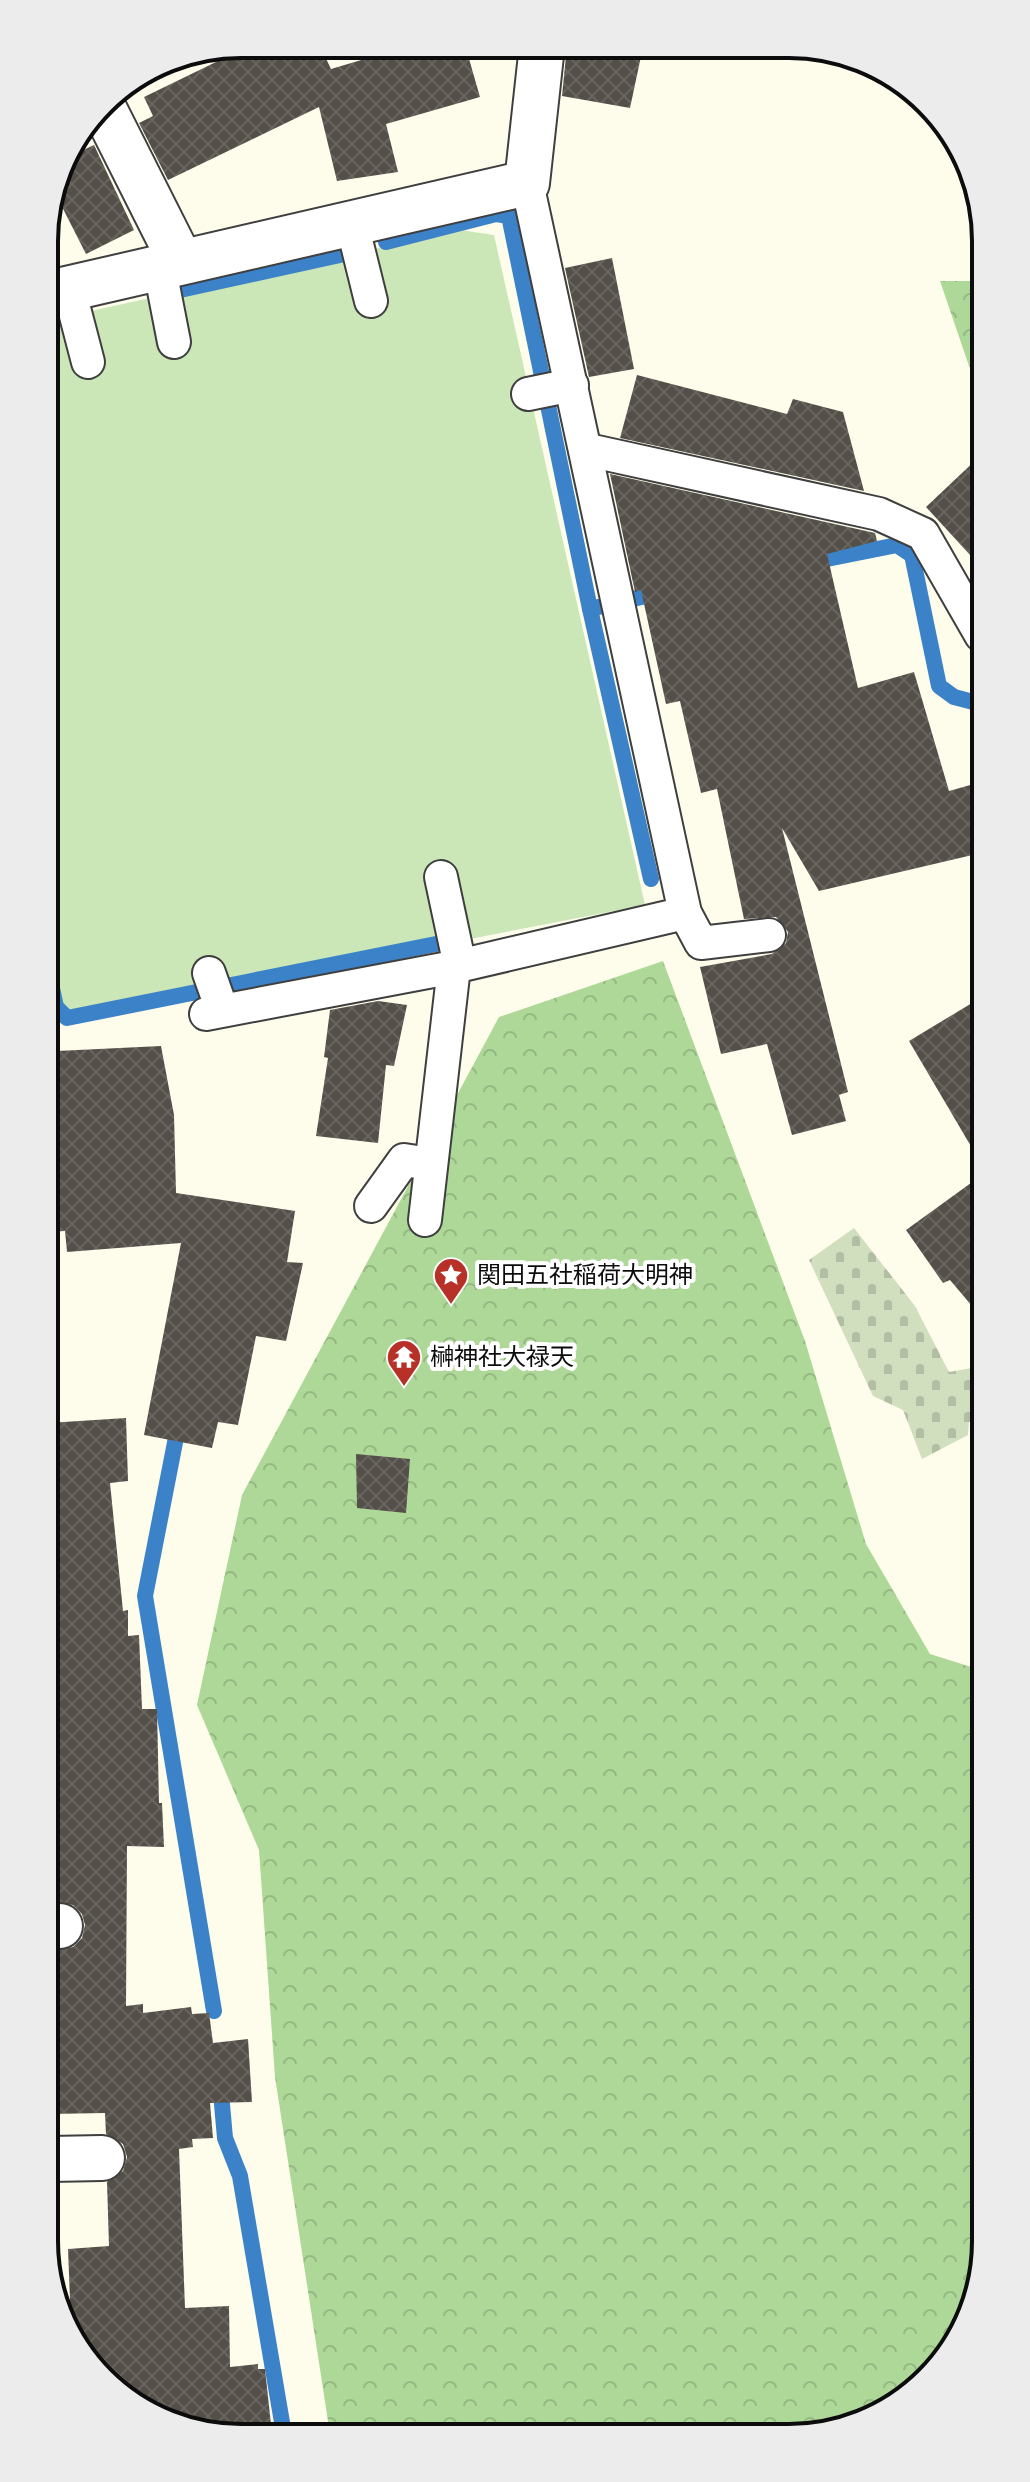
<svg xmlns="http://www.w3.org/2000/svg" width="1030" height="2482" viewBox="0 0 1030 2482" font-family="'Times New Roman','Noto Sans JP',serif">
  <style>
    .forest { fill: url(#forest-crowns) }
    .cemetery { fill: url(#cemetery-stones) }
    .park { fill: #cbe7b8 }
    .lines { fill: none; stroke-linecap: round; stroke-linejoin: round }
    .stream { stroke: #3c82c9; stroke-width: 16 }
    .building { fill: url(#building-cross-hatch) }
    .lane-casing { stroke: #3f3f3f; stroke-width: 36 }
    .street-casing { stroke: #3f3f3f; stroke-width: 48 }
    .lane { stroke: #fff; stroke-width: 32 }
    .street { stroke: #fff; stroke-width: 44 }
    .labels { text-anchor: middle; stroke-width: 8; stroke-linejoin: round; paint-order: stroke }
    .poi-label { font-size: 24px; fill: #0c0c0c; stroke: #fff; text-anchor: start }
    .rim { fill: none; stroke: #0c0c0c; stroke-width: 4 }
  </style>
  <defs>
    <pattern id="forest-crowns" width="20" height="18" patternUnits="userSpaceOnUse" patternTransform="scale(2)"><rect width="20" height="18" fill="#aed897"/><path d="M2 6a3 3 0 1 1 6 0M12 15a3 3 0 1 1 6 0" fill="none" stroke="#94b881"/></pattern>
    <pattern id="cemetery-stones" width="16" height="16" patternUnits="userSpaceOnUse" patternTransform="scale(2)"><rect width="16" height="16" fill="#d1dfbf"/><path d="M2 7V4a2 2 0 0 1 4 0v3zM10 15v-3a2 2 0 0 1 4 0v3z" fill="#b2bea3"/></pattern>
    <pattern id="building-cross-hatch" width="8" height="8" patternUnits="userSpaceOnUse" patternTransform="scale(2)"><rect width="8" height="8" fill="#554f49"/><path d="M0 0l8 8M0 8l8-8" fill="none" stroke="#68645f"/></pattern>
  </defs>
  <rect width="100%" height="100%" fill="#fefdec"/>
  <g class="forest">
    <polygon points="940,281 980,281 980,382 969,366"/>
    <polygon points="663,961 805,1341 866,1544 930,1654 984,1671 986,2254 971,2316 937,2371 840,2431 330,2434 275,2077 259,1850 197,1705 242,1495 499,1017"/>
  </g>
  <polygon class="cemetery" points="854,1228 915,1306 949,1372 983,1366 983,1419 969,1422 968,1435 922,1459 903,1410 873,1396 809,1260"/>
  <polygon class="park" points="460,230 494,235 645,905 62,1018 47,947 45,321"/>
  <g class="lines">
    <g class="stream">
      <polyline points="386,242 496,214 509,216 590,609 651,879"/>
      <polyline points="180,290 340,255"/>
      <polyline points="45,320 51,319"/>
      <polyline points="807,563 897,545 912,555 939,686 954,697 981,704"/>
      <polyline points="590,609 663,592"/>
      <polyline points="47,965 56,1007 67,1018 436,944"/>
      <polyline points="179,1422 145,1596 214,2011"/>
      <polyline points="220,2082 225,2138 240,2176 284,2434"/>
    </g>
  </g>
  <g class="building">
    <polygon points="253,44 319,44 331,69 412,45 465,45 480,97 386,124 398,172 337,181 319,107 168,180 139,123 153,116 144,97"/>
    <polygon points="567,46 643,47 630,108 562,96"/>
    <polygon points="94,145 134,230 86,254 54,191 62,160"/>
    <polygon points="612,258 634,369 589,377 565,268"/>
    <polygon points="637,375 787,414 793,399 843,412 864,491 620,438"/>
    <polygon points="980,456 980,504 981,567 926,507"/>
    <polygon points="610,474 875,533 877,541 827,554 858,688 914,672 949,791 981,782 981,853 819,891 782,828 848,1092 839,1095 846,1121 792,1135 767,1044 721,1054 700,967 772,954 786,943 788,932 776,917 744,919 717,789 701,793 680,701 666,704 641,590 635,592"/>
    <polygon points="982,997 982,1165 909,1041"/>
    <polygon points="378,1001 407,1005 394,1066 386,1065 378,1143 316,1136 328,1058 324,1057 330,1010"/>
    <polygon points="161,1046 174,1115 176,1193 295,1211 287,1262 303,1263 286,1341 256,1336 238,1425 218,1422 212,1448 144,1435 181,1243 67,1252 65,1231 47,1232 47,1058 58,1057 57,1051"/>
    <polygon points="982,1175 983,1319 950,1280 943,1283 906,1230"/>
    <polygon points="126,1418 128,1481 110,1483 123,1611 128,1610 128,1636 139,1635 142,1709 157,1709 159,1803 162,1803 164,1847 127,1846 126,2006 143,2004 143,2013 191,2007 192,2014 209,2013 213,2043 248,2039 252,2102 210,2103 213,2138 192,2139 193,2147 179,2149 185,2308 229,2306 230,2367 258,2364 258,2369 265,2369 272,2434 203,2434 111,2389 71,2325 68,2249 109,2246 107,2182 123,2171 127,2157 123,2144 106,2134 105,2113 50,2114 50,1951 73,1947 82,1938 85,1925 82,1914 73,1905 49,1901 48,1423"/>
    <polygon points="356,1454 410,1459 406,1513 357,1508"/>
  </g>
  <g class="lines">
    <g class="lane-casing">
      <g id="lane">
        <polyline points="352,224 371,301"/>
        <polyline points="160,270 174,342"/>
        <polyline points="69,289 88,362"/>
        <polyline points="528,394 572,385"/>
        <polyline points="588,450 879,514 923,534 981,635"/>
        <polyline points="441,877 460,966"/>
        <polyline points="685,913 701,943 769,935"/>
        <polyline points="209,973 222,1010"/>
        <polyline points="206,1014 454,967 685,913 527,183"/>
        <polyline points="371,1206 404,1160 430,1164"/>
        <polyline points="425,1220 454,967"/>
      </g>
    </g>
    <g class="street-casing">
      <g id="street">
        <polyline points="102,105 181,262"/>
        <polyline points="45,294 527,183 542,46"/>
        <polyline points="50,1926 60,1926"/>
        <polyline points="50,2159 102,2158"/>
      </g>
    </g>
    <use href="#lane" class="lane"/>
    <use href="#street" class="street"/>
  </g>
  <defs>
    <g id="sight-pin" transform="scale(1.8)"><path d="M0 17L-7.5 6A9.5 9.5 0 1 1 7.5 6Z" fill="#b83129" stroke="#fff"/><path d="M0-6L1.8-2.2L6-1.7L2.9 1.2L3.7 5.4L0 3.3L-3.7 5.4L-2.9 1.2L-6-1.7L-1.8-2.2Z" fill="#fff"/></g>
    <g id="temple-pin" transform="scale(1.8)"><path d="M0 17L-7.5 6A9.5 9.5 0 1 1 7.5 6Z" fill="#b83129" stroke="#fff"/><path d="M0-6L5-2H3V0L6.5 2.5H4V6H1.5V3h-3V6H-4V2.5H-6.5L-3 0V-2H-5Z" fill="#fff"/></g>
  </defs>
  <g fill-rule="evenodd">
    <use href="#sight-pin" x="451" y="1275"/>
    <use href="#temple-pin" x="404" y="1357"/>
  </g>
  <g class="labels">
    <g class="poi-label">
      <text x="477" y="1283">関田五社稲荷大明神</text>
      <text x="430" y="1365">榊神社大禄天</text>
    </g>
  </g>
  <path d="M0 0H1030V2482H0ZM241 58H789A183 183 0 0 1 972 241V2241A183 183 0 0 1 789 2424H241A183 183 0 0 1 58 2241V241A183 183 0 0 1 241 58Z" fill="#ececec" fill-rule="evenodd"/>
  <path class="rim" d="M241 58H789A183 183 0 0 1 972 241V2241A183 183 0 0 1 789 2424H241A183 183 0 0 1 58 2241V241A183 183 0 0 1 241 58Z"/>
</svg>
